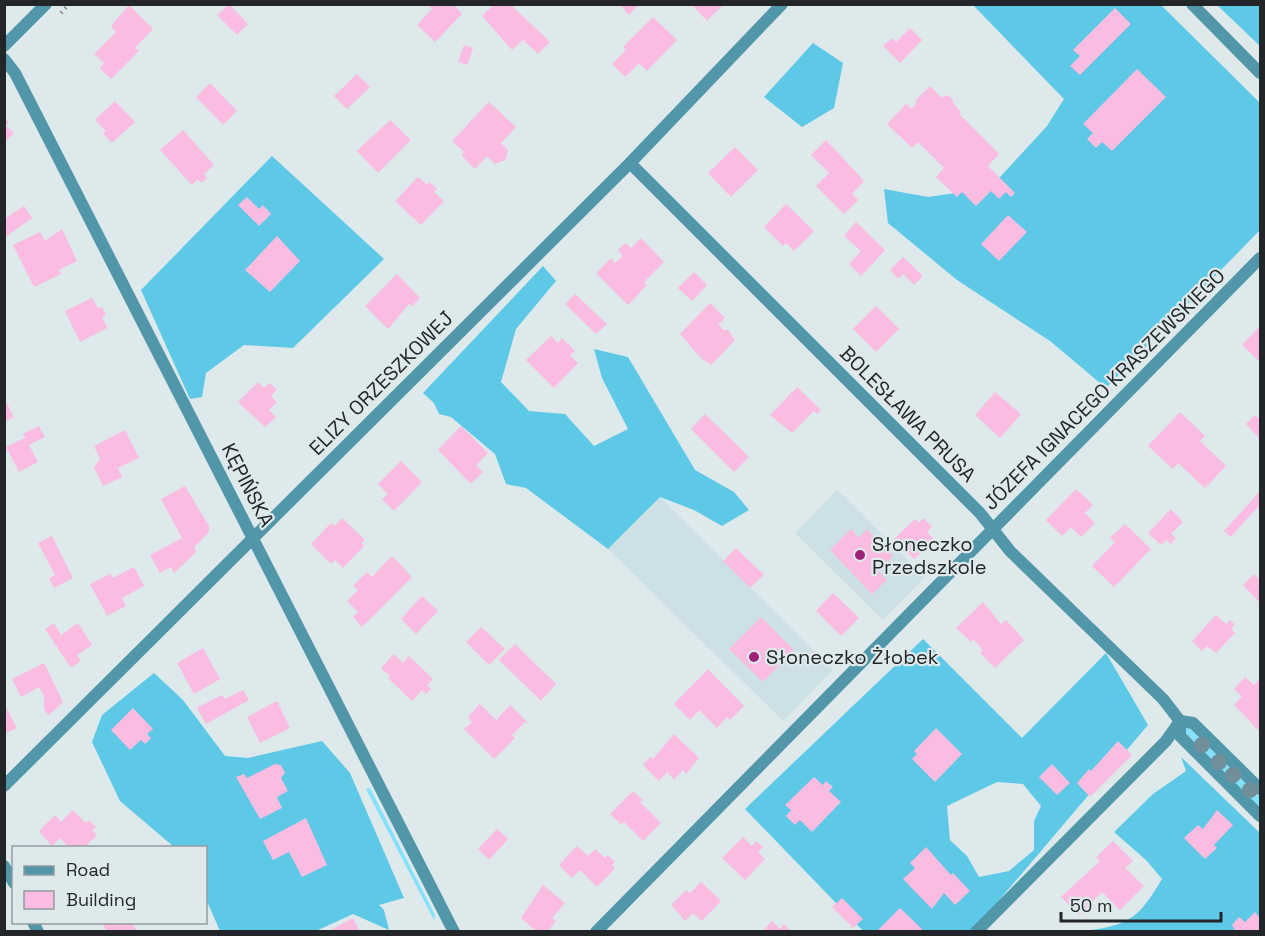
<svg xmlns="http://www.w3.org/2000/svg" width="1265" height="936" viewBox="0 0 1265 936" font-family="'Space Grotesk',sans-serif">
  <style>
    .built { fill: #cce0e6 }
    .green { fill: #83e1fd }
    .forest { fill: #5dc9e7; fill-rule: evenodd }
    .building { fill: #fabce0 }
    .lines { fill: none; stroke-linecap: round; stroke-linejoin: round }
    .path { stroke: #848c8f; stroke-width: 4; stroke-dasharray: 1.5 4.5; stroke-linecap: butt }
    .minor { stroke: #5296aa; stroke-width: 12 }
    .tertiary { stroke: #5296aa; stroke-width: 12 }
    .tree { fill: #718f98 }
    .poi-dot { fill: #9e2278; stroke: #dee9ec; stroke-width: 2 }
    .labels { text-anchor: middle; stroke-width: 4.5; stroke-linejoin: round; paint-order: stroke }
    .street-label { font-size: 20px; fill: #222628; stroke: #dee9ec }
    .poi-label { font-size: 20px; fill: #222628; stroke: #dee9ec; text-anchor: start }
  </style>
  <rect width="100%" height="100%" fill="#dee9ec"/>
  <g class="built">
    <polygon points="837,490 925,577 883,620 795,533"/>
    <polygon points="660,497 833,670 783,721 608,549"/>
  </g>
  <g class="green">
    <polygon points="1186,725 1260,797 1260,809 1182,729"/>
    <polygon points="370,788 435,915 434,920 366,789"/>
  </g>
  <g class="forest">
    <polygon points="973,5 1161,5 1260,103 1260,230 1106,388 1050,341 957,280 888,223 884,189 928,197 990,188 1047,126 1064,99"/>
    <polygon points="1217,5 1260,5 1260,46"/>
    <polygon points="813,43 843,63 834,108 802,127 764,97"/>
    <polygon points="272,156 384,259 293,348 244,345 206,373 202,397 190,399 141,290"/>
    <polygon points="543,266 556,281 516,329 501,382 529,411 565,414 594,446 628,429 602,378 594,349 628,357 695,470 734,492 749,510 722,526 694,510 660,497 608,549 526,488 506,484 495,454 451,417 439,414 434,403 423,393"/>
    <path d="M923 639 1022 738 1106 653 1148 725 973 931H863L745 809ZM997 782 1023 784 1041 806 1034 821V850L1009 871 979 877 967 856 950 840 947 806Z"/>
    <polygon points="154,673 183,700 225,756 248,758 322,741 350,773 404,898 379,905 384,910 389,930 353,914 316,931 220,931 206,899 206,848 174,847 120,801 92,742 102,715"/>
    <path d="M1181 757 1260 833V931L1078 932C1127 925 1136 923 1162 879L1147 861 1114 832 1153 794 1186 771Z"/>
  </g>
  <g class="building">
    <polygon points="229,4 248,24 237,35 217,15"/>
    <polygon points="427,4 453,4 462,14 435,42 417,25 432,9"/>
    <polygon points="494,4 510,4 550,42 538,54 523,40 512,50 482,16"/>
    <polygon points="619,4 639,4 629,15"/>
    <polygon points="691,4 724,4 707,21"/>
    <polygon points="129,5 153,29 135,48 139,51 111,79 100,68 104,63 94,54 116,32 111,26"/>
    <polygon points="1115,8 1131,24 1080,75 1070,66 1080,56 1073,50"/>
    <polygon points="653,17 677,40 647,71 639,63 625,77 612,64 626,50 623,47"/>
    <polygon points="910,28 922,40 900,63 883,46 892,38 896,42"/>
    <polygon points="464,45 473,48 467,65 458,62"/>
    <polygon points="1137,69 1166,97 1112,151 1102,142 1096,148 1087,139 1093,133 1083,124"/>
    <polygon points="357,74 370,87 347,109 334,96"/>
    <polygon points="210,83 237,111 223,125 196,97"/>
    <polygon points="930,86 942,98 946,95 952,98 953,103 961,112 959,114 999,154 988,166 1015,193 1011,197 1006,192 999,199 991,191 976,206 962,192 957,197 936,177 944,168 918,142 912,148 887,124 906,104 912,109 917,103 915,101"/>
    <polygon points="115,101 135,122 112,143 103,134 106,131 95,120"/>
    <polygon points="489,102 516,127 501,143 508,150 505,160 495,164 487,156 475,169 461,155 464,152 452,141"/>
    <polygon points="4,117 9,122 6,126 14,133 4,143"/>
    <polygon points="390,120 411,140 378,173 357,151"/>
    <polygon points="183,130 214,165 204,174 207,178 201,183 198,179 192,185 160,150"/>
    <polygon points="826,140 864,181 852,194 858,200 844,214 816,186 829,173 811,155"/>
    <polygon points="735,147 758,170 731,197 708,173"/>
    <polygon points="418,177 427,185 430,182 437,189 434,192 444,201 421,225 395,201"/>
    <polygon points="247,197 259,209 263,205 271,214 259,226 238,205"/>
    <polygon points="786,204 814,231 794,251 786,243 783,246 764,227"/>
    <polygon points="24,206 32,218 4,238 4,219"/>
    <polygon points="1008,215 1027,232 999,261 981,244"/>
    <polygon points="856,222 885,250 861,276 849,264 861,251 844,236"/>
    <polygon points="62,229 77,261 59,270 61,274 34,287 13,245 40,232 45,241"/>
    <polygon points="277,236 300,261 270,292 245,270"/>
    <polygon points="641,238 664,262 644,282 647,285 628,305 596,273 611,258 615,263 623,256 618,250 626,243 631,248"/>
    <polygon points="903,257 923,276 914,285 903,274 898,279 890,270"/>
    <polygon points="694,272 707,285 692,301 678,288"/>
    <polygon points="397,274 420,298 412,306 409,304 388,329 365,306"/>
    <polygon points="575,294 607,324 596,334 565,304"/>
    <polygon points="92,298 98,308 102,307 106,315 102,317 107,328 80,342 65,311"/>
    <polygon points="710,303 725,318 718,325 724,330 728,330 735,340 711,365 701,358 680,334"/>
    <polygon points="876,306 899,329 876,352 853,329"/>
    <polygon points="1260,326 1260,362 1242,345"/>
    <polygon points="551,336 558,343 562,338 575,351 570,355 578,363 554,388 526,360"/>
    <polygon points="258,382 264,388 270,383 277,390 271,396 277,402 269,410 276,417 265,427 238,402"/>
    <polygon points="797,387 821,410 817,414 814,411 792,433 770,415"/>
    <polygon points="995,392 1021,414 1000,438 975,415"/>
    <polygon points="4,398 14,417 4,422"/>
    <polygon points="1180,412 1205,436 1200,441 1226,466 1205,488 1178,463 1173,469 1148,446"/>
    <polygon points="705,414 749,457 734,472 691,429"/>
    <polygon points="1255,415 1260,420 1260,439 1246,424"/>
    <polygon points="39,426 45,437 29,445 38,462 19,472 6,447 25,438 23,434"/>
    <polygon points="461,426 488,453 476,465 483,472 471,484 438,450"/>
    <polygon points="125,430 139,458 118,468 122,477 103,486 94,467 100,459 94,446"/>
    <polygon points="401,461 422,482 394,511 382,499 388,494 378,484"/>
    <polygon points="185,486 209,526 209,532 194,547 196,552 174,573 171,567 160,573 150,555 182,538 161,499"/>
    <polygon points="1076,489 1093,505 1085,513 1095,523 1081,537 1071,527 1062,536 1046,520"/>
    <polygon points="1260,491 1260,504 1231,537 1224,531"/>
    <polygon points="1171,509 1183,522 1171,534 1176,538 1171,544 1166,540 1161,545 1148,533"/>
    <polygon points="342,518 365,540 362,543 364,546 343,568 335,560 331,564 311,544 331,523 335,526"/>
    <polygon points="923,518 932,527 927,532 934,539 914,559 894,539 915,519 919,523"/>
    <polygon points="1125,524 1151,549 1114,587 1092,566 1115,542 1110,538"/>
    <polygon points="851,529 859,538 867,529 893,556 878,571 887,580 872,594 830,550"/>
    <polygon points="52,536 73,578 54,588 49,578 55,575 38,543"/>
    <polygon points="736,548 764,575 750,588 723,561"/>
    <polygon points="392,556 412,577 362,627 353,617 358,612 347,601 358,590 353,586 367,572 372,577"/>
    <polygon points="134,567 144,586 122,598 126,606 107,616 90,584 110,574 113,578"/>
    <polygon points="1254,574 1260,581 1260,603 1243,585"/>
    <polygon points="833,593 859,618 841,636 816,611"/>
    <polygon points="422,596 438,611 416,634 401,619"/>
    <polygon points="983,602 1001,624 1006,620 1024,640 995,668 980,653 983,650 974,640 971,642 956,628"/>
    <polygon points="1216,615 1226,624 1230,620 1235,625 1231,629 1235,633 1216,653 1207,646 1202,651 1192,641"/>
    <polygon points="761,617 794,650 763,682 729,649"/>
    <polygon points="54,623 61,635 78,623 92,645 77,655 81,661 71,668 45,629"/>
    <polygon points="481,627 505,649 489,665 466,642"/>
    <polygon points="515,644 556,684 541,701 499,660"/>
    <polygon points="203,648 220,679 194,694 177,663"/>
    <polygon points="394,654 403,663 409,656 433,679 427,685 431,689 426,694 422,690 412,701 388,678 390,676 381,668"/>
    <polygon points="44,663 63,702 48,716 44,709 44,696 39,687 21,697 12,679"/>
    <polygon points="708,669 744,706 730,720 727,717 717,728 699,710 690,720 674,704"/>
    <polygon points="1245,677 1254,685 1260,678 1260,732 1234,705 1242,697 1234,689"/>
    <polygon points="243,690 249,700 206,724 197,708 222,695 225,699"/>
    <polygon points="277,701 290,728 260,743 247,717"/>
    <polygon points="4,703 17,728 4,734"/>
    <polygon points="480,704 496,720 510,705 529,724 525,722 512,735 515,738 494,759 464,729 472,722 468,717"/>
    <polygon points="133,708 153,729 147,734 151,738 145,744 141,740 130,750 111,730"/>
    <polygon points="936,728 962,754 935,782 912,759 917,754 914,751"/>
    <polygon points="674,734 699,758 686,774 683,770 674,780 667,772 659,781 643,765 650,757 653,759"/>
    <polygon points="1118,741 1132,755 1090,797 1077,783 1089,769 1091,771"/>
    <polygon points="275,764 281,765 285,773 281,778 288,791 277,797 282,808 260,819 236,777 244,774 247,778"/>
    <polygon points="1052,764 1070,783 1057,795 1039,777"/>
    <polygon points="814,777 823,785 826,781 833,787 829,791 841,802 812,832 800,820 795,825 786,816 791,810 785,805"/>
    <polygon points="633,791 643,800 640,802 661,823 643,841 624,822 621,824 610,814"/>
    <polygon points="73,810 86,823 89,820 96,827 92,830 97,835 84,848 69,848 60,838 52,846 39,831 55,815 61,822"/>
    <polygon points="1217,810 1233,825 1214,845 1217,848 1205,859 1184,838 1198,825 1203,829"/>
    <polygon points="306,818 327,865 302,877 289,852 273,860 263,841"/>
    <polygon points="497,829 508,839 489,860 478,849"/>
    <polygon points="743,837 752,846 756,841 763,847 758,852 765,859 745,880 722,858"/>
    <polygon points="1113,841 1133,861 1125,868 1144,886 1120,910 1102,892 1079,915 1061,897 1100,861 1096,857"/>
    <polygon points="577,846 588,856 595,849 605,858 608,855 615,862 612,865 615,868 597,887 580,870 572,878 559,865"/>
    <polygon points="926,847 951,875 953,873 970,891 955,905 944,893 932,909 903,879 915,868 910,863"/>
    <polygon points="701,882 721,901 702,921 693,913 685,921 671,905 686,890 690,893"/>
    <polygon points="543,885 565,903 552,918 556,921 547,932 537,932 521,918"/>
    <polygon points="842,898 863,919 853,928 832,907"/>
    <polygon points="900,908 922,929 919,932 876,932"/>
    <polygon points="1255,912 1260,918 1260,932 1236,932 1232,925 1239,917 1245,922"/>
    <polygon points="353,918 360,932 327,932"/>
    <polygon points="772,921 780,929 784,924 792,932 762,932"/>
    <polygon points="108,922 132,922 137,932 107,932 103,925"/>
  </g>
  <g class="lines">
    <g class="path">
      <polyline points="61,13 69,4"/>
      <polyline points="4,842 9,840"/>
    </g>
    <g class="minor">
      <polyline points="1192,4 1260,73"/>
      <polyline points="4,59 15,73 454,932"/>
      <polyline points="630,163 980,513 1010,551 1163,699 1180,721 1180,736 1260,816"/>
      <polyline points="1180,721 1193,723 1260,789"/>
      <polyline points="4,786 630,163 782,4"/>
      <polyline points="4,866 14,883"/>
      <polyline points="33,922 38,932"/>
      <polyline points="596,932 1260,258"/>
      <polyline points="976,932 1166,741 1180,721"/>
    </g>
    <polyline class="tertiary" points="4,46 46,4"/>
  </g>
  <g class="tree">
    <circle cx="1202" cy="745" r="8"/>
    <circle cx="1219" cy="762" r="8"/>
    <circle cx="1233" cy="775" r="8"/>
    <circle cx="1250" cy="790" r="8"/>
  </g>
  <g class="poi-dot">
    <circle cx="860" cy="555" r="6"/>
    <circle cx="754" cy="657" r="6"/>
  </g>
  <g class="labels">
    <g class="street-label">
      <text transform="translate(381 383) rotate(-45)" y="7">ELIZY ORZESZKOWEJ</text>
      <text transform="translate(1104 389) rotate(-45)" y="7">JÓZEFA IGNACEGO KRASZEWSKIEGO</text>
      <text transform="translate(908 414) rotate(45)" y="7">BOLESŁAWA PRUSA</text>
      <text transform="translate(248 485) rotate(63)" y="7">KĘPIŃSKA</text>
    </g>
    <g class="poi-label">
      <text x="872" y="551">Słoneczko<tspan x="872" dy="23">Przedszkole</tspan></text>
      <text x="766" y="664">Słoneczko Żłobek</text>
    </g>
  </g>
  <rect width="1265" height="936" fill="none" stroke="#222628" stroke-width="12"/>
  <rect x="12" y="846" width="195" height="78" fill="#dee9ec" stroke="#939b9e" stroke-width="1.5"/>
  <rect x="24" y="866" width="30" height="9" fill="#5296aa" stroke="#939b9e" stroke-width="1.5"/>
  <text x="66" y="876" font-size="18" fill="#222628">Road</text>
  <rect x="24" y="891" width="30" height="18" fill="#fabce0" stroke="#939b9e" stroke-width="1.5"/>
  <text x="66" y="906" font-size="18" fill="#222628">Building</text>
  <path d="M1061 912v9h160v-9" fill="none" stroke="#222628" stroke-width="3"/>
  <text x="1070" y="912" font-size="18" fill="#222628" stroke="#dee9ec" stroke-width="4.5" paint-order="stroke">50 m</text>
</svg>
